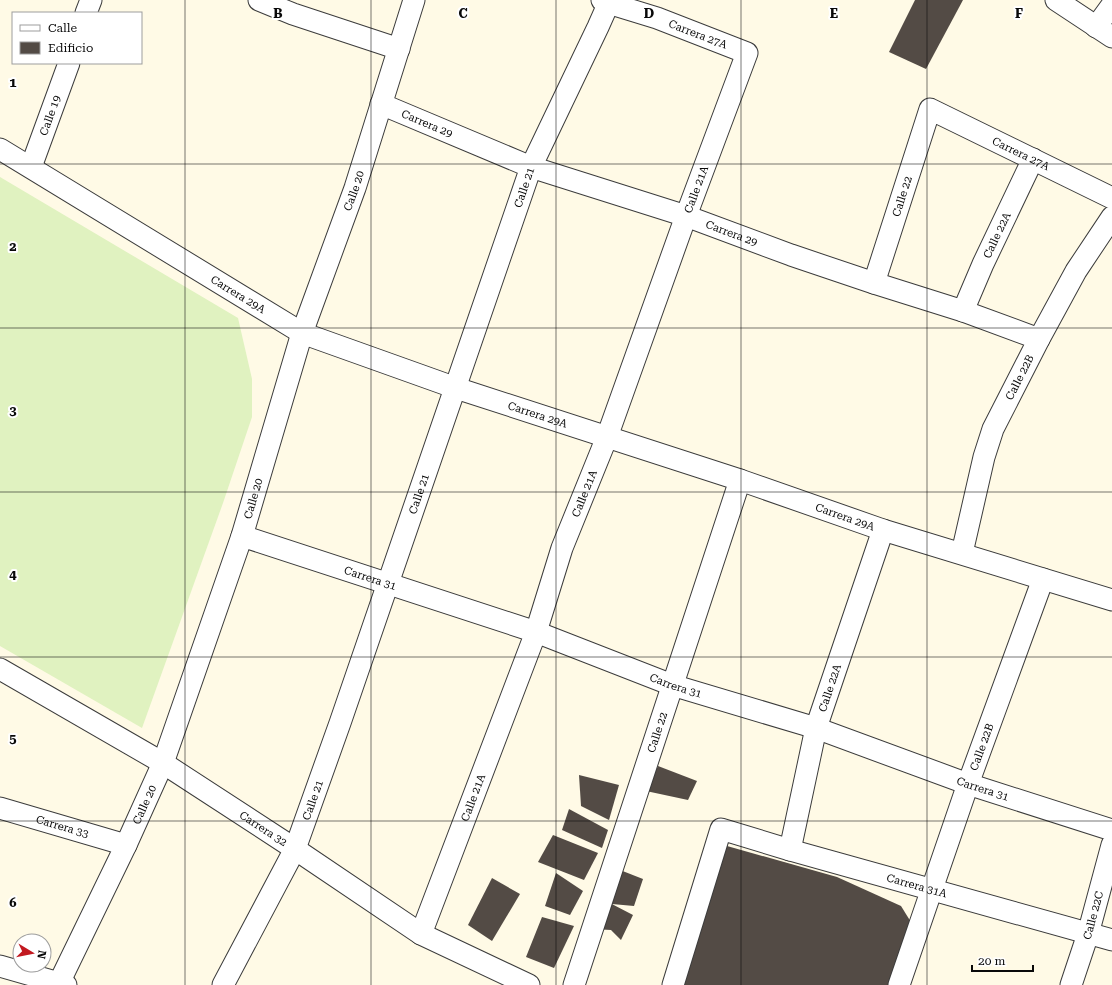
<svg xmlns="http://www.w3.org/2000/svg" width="1112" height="985" viewBox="0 0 1112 985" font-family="'Roboto Serif',serif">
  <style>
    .pitch { fill: #e0f2c0 }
    .building { fill: #534b45 }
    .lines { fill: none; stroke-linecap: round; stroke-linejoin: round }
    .street-casing { stroke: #3c3c3c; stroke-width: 23 }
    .street { stroke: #fff; stroke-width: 21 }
    .grid { fill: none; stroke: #090909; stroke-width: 1; stroke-opacity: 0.55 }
    .labels { text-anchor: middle; stroke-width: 4; stroke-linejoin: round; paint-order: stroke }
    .street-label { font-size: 11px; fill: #090909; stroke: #fff }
    .grid-label { font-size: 13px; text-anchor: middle; font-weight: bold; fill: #090909; stroke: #fff; stroke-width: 4; stroke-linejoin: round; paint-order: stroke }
  </style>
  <rect width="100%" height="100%" fill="#fffae6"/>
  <polygon class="pitch" points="0,177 238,318 252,379 252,417 223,503 142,728 0,646"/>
  <g class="building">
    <polygon points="915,0 963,0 926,69 889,52"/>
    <polygon points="658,766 697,781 688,800 646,791"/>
    <polygon points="579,775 619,785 609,820 581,806"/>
    <polygon points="569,809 608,830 602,848 562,830"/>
    <polygon points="553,835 598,853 584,880 538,862"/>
    <polygon points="727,846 837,877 901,906 914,927 894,985 683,985"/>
    <polygon points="620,870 643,879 634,906 612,904"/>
    <polygon points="556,873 583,891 570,915 545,906"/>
    <polygon points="492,878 520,894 492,941 468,925"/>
    <polygon points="608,902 633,915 621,940 611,930 593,929"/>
    <polygon points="542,917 574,926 554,968 526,957"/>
  </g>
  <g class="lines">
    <g class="street-casing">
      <g id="street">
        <polyline points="259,0 293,14 399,49"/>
        <polyline points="1056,0 1112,37"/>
        <polyline points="86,13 91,0"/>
        <polyline points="1096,27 1112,5"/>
        <path id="s1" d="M381 104 531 167 686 216 791 255 874 283 963 311 1039 339"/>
        <path id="s2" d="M0 149 302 333 456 388 740 480 883 530 1112 600"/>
        <path id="s3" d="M31 167 69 63"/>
        <path id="s4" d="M874 283 930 109 1112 198"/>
        <path id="s5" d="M963 311 983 264 1033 159"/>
        <path id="s6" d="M242 536 536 632 672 685 816 728 968 784 1112 830"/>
        <path id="s7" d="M962 553 984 457 993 429 1039 339 1076 271 1112 217"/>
        <path id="s8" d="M0 669 163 763 295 849 421 934 529 985"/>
        <path id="s9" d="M0 808 126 845"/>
        <path id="s10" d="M790 850 816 728 883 530"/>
        <path id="s11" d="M421 934 536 632 562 548 607 437 686 216 747 53 657 18 608 3 602 0"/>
        <polyline points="0,966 66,985"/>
        <path id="s12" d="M58 985 126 845 163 763 242 536 302 333 355 188 414 0"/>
        <path id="s13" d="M223 985 295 849 340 723 531 167 598 27 610 0"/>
        <path id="s14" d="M574 985 740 480"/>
        <path id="s15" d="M673 985 721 829 790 850 1112 940"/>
        <path id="s16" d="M899 985 968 784 1043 579"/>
        <path id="s17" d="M1071 985 1088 934 1112 845"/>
      </g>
    </g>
    <use href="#street" class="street"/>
  </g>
  <path class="grid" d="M185 0V985M371 0V985M556 0V985M741 0V985M927 0V985M0 164H1112M0 328H1112M0 492H1112M0 657H1112M0 821H1112"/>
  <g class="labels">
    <g class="street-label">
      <text transform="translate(698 34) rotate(21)" y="4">Carrera 27A</text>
      <text dy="4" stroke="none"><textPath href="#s3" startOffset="55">Calle 19</textPath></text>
      <text dy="4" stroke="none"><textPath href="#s1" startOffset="50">Carrera 29</textPath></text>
      <text dy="4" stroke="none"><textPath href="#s4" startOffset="284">Carrera 27A</textPath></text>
      <text dy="4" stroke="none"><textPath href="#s13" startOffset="854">Calle 21</textPath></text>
      <text dy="4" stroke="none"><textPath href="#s11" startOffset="794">Calle 21A</textPath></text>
      <text dy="4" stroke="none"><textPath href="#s12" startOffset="849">Calle 20</textPath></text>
      <text dy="4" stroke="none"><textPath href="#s4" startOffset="91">Calle 22</textPath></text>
      <text dy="4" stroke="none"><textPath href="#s1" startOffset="374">Carrera 29</textPath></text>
      <text dy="4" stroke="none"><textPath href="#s5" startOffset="83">Calle 22A</textPath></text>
      <text dy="4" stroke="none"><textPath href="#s2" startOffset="279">Carrera 29A</textPath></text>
      <text dy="4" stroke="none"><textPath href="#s7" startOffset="186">Calle 22B</textPath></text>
      <text dy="4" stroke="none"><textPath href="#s2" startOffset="603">Carrera 29A</textPath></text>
      <text dy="4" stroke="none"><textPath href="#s13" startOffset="530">Calle 21</textPath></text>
      <text dy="4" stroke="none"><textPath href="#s11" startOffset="470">Calle 21A</textPath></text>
      <text dy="4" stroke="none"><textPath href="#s12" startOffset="525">Calle 20</textPath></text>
      <text dy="4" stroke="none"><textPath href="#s2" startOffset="927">Carrera 29A</textPath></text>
      <text dy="4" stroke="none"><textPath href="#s6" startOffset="135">Carrera 31</textPath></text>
      <text dy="4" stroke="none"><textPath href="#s6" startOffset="459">Carrera 31</textPath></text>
      <text dy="4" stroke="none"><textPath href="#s10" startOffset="167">Calle 22A</textPath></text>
      <text dy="4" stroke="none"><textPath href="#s14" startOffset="266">Calle 22</textPath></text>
      <text dy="4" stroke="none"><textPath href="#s16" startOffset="252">Calle 22B</textPath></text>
      <text dy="4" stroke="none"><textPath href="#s6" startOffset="783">Carrera 31</textPath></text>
      <text dy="4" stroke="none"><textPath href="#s11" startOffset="146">Calle 21A</textPath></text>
      <text dy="4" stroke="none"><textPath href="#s13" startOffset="206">Calle 21</textPath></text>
      <text dy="4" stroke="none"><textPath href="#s12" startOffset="200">Calle 20</textPath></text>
      <text dy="4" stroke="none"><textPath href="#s9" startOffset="65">Carrera 33</textPath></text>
      <text dy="4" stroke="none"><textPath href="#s8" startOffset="308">Carrera 32</textPath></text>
      <text dy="4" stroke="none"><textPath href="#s15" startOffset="367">Carrera 31A</textPath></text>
      <text dy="4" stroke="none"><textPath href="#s17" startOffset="73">Calle 22C</textPath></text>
    </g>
  </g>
  <g class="grid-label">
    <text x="278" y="18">B</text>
    <text x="463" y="18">C</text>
    <text x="649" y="18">D</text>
    <text x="834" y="18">E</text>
    <text x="1019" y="18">F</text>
    <text x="13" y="87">1</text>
    <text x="13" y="251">2</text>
    <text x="13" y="415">3</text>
    <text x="13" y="579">4</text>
    <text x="13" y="743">5</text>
    <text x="13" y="907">6</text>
  </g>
  <rect x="12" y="12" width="130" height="52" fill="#ffffff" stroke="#9d9d9d"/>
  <rect x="20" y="25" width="20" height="6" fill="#ffffff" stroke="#9d9d9d"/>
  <text x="48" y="32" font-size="12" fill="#090909">Calle</text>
  <rect x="20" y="42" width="20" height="12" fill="#534b45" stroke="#9d9d9d"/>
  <text x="48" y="52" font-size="12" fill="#090909">Edificio</text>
  <g transform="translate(32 953) rotate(100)"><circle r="19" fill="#ffffff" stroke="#9d9d9d"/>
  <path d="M0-3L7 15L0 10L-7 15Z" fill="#c21920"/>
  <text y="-6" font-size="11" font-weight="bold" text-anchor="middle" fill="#090909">N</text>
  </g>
  <path d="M972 965v6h61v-6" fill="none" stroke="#090909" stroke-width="2"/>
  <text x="978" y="965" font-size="12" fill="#090909" stroke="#ffffff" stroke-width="3" paint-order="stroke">20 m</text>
</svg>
